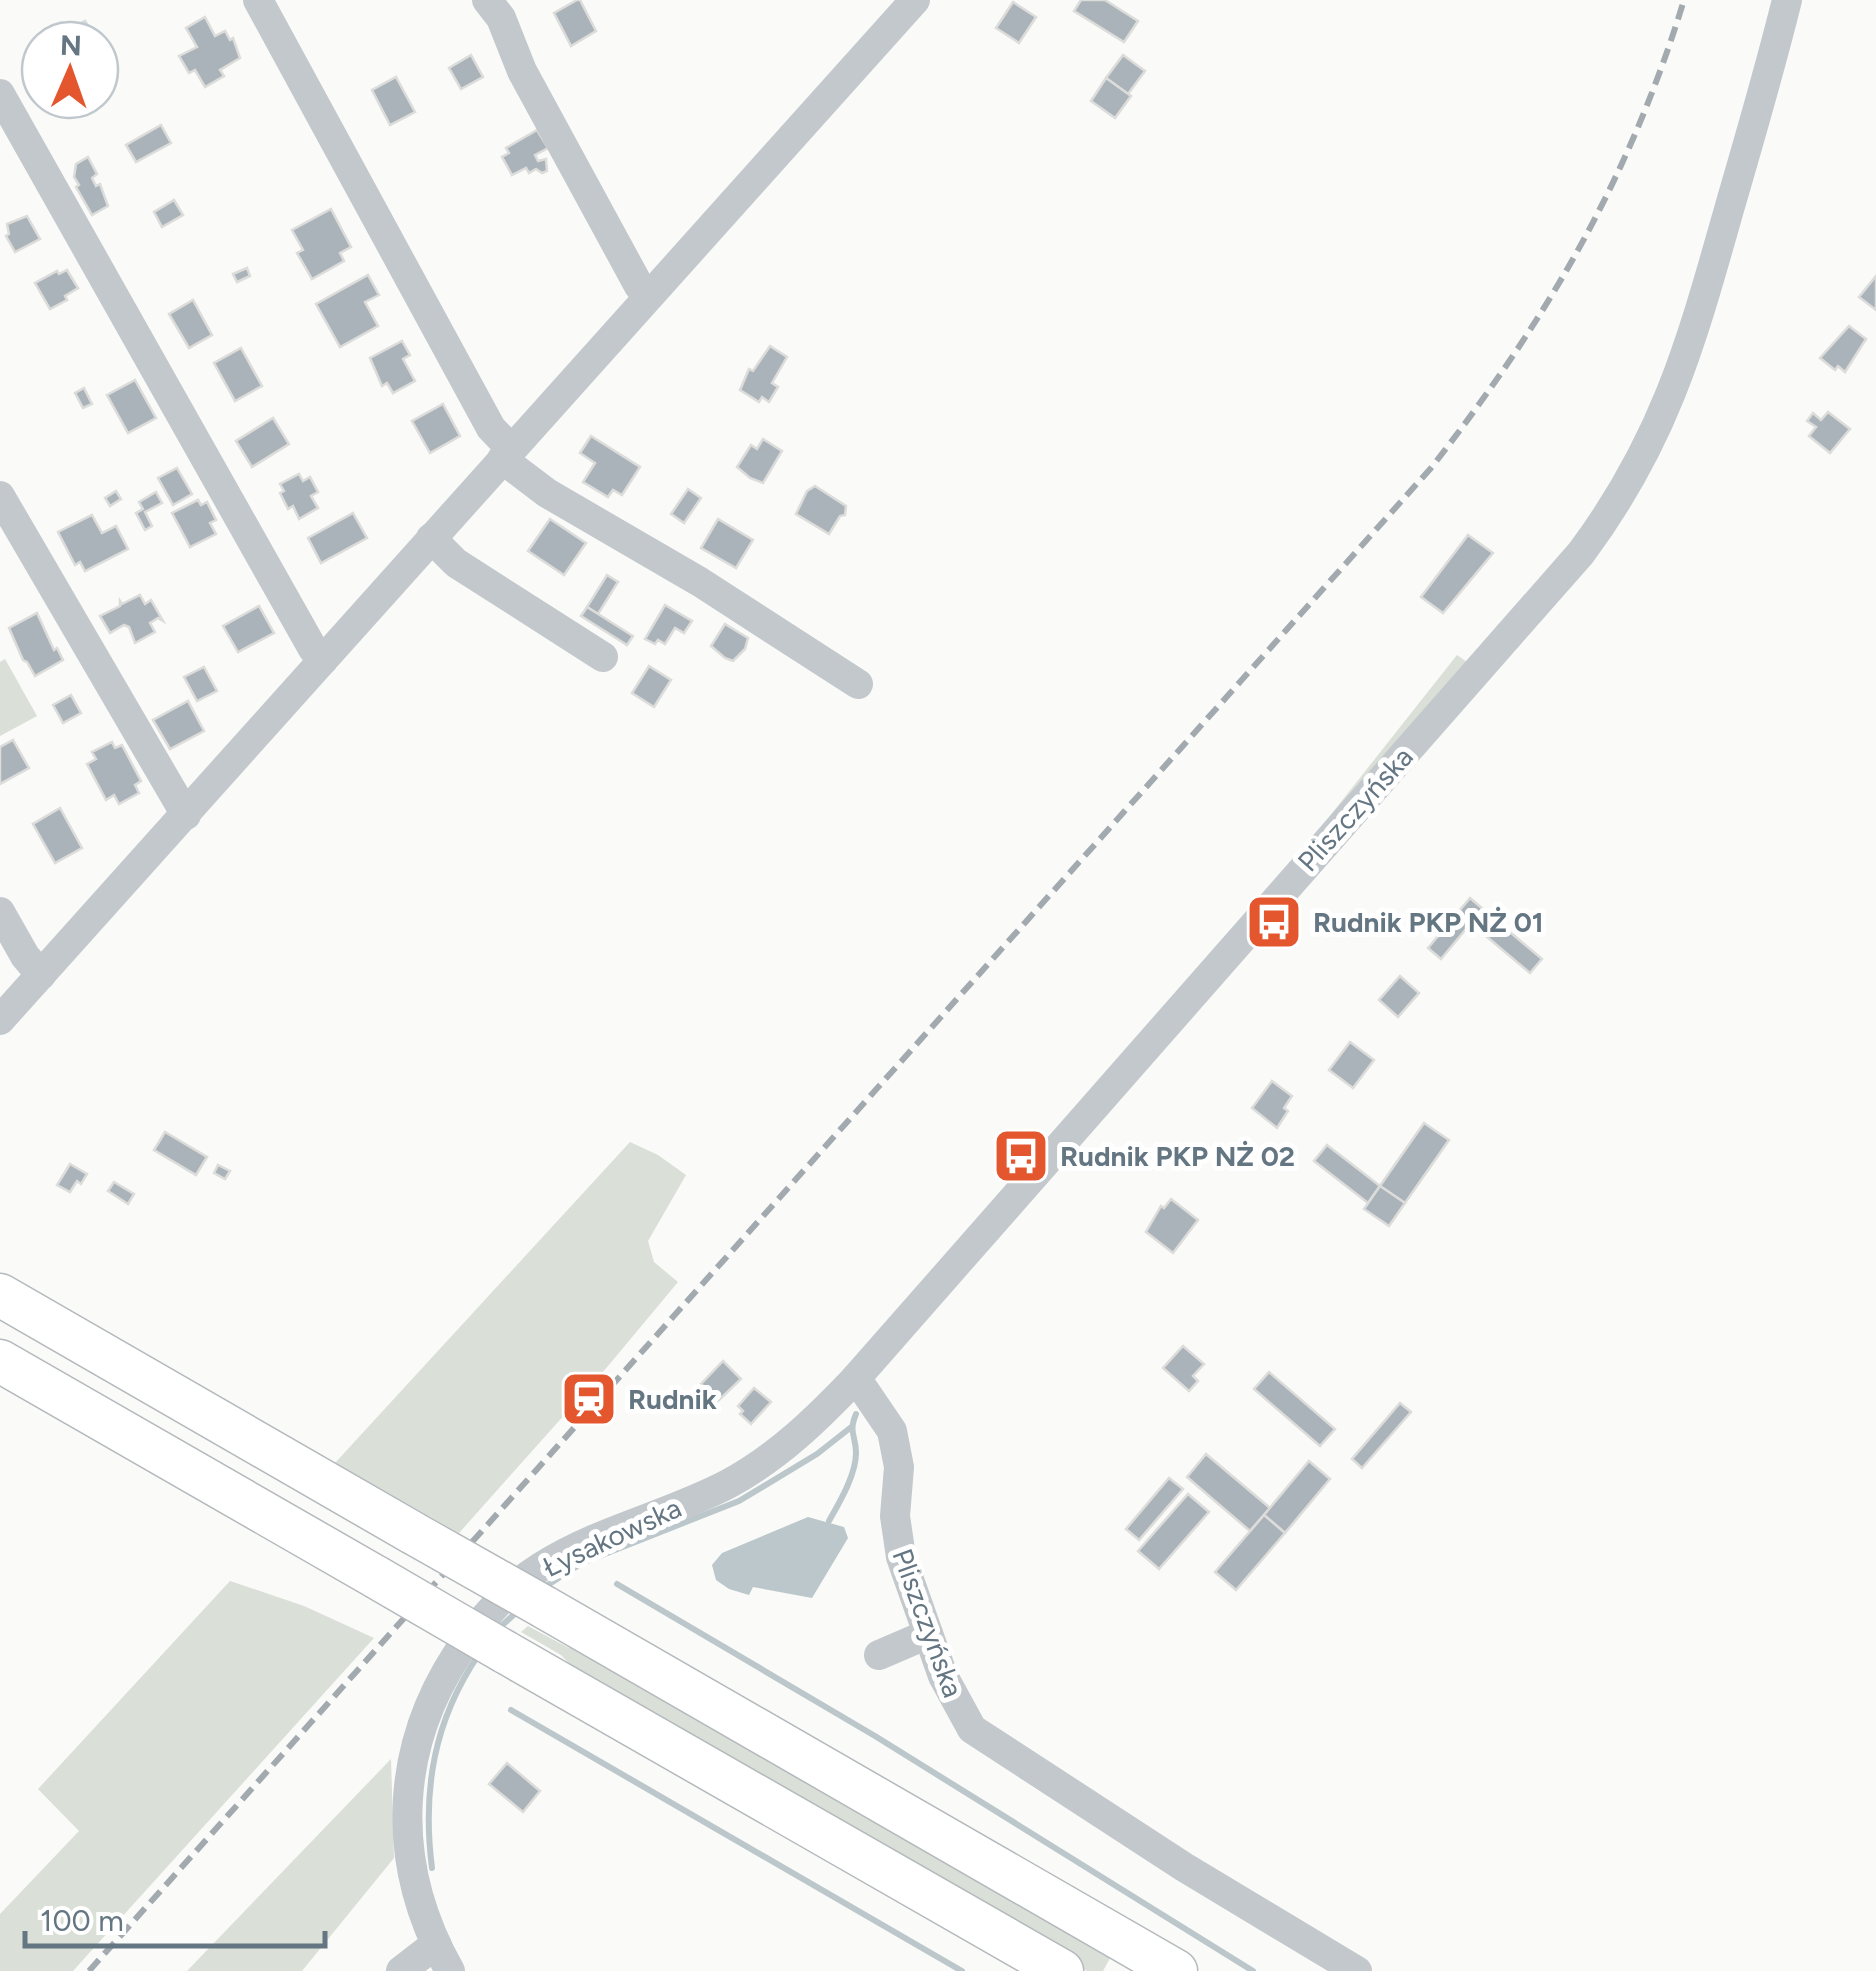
<svg xmlns="http://www.w3.org/2000/svg" width="1876" height="1971" viewBox="0 0 1876 1971" font-family="Figtree,sans-serif">
  <style>
    .green { fill: #dadfd7 }
    .water { fill: #bbc7cb }
    .lines { fill: none; stroke-linecap: round; stroke-linejoin: round }
    .stream { stroke: #bbc7cb; stroke-width: 6 }
    .building { fill: #aab3b9; stroke: #dcdcda; stroke-width: 2.5 }
    .highway-casing { stroke: #b4b9bd; stroke-width: 45 }
    .minor { stroke: #c3c8cc; stroke-width: 30 }
    .highway { stroke: #fff; stroke-width: 42 }
    .rail { stroke: #a2aab0; stroke-width: 6; stroke-dasharray: 15 8; stroke-linecap: butt }
    .highway-bridge-casing { stroke: #b4b9bd; stroke-width: 45; stroke-linecap: butt }
    .highway-bridge { stroke: #fff; stroke-width: 42 }
    .labels { text-anchor: middle; stroke-width: 10; stroke-linejoin: round; paint-order: stroke }
    .street-label { font-size: 28px; fill: #657683; stroke: #fff }
    .poi-label { font-size: 28px; font-weight: bold; fill: #657683; stroke: #fff; text-anchor: start }
  </style>
  <rect width="100%" height="100%" fill="#fafaf8"/>
  <g class="green">
    <polygon points="1457,655 1477,669 1295,860"/>
    <polygon points="5,659 37,716 0,736 0,662"/>
    <polygon points="630,1142 658,1155 686,1175 648,1241 654,1262 678,1282 608,1366 459,1533 335,1463"/>
    <polygon points="230,1581 304,1606 374,1638 73,1971 0,1971 0,1914 79,1831 38,1789"/>
    <polygon points="528,1626 567,1647 602,1656 1115,1949 1103,1971 1087,1971 588,1683 561,1655 521,1632"/>
    <polygon points="391,1759 394,1858 302,1971 187,1971"/>
  </g>
  <polygon class="water" points="808,1517 844,1527 848,1538 812,1598 753,1587 749,1595 729,1589 716,1580 712,1565 722,1553"/>
  <g class="lines">
    <g class="stream">
      <path d="M829 1521C839 1503 856 1475 856 1453 856 1435 848 1433 856 1414"/>
      <polyline points="617,1584 875,1736 1253,1971"/>
      <polyline points="543,1588 582,1563 739,1501 817,1454 850,1428"/>
      <polyline points="499,1628 519,1610"/>
      <polyline points="511,1710 962,1971"/>
      <path d="M432 1868C422 1790 434 1720 479 1654"/>
    </g>
  </g>
  <g class="building">
    <polygon points="577,0 580,0 596,31 571,46 554,13"/>
    <polygon points="1081,0 1105,0 1138,21 1124,42 1074,11"/>
    <polygon points="1013,2 1036,17 1019,43 996,28"/>
    <polygon points="205,17 215,36 225,31 230,40 233,38 240,58 220,70 224,76 205,87 195,70 189,73 179,56 197,47 186,28"/>
    <polygon points="85,21 96,40 50,40"/>
    <polygon points="471,55 483,77 461,89 449,68"/>
    <polygon points="1123,55 1145,71 1128,94 1106,78"/>
    <polygon points="396,77 415,112 390,125 372,90"/>
    <polygon points="1106,78 1131,96 1115,118 1091,101"/>
    <polygon points="161,125 171,143 136,162 126,145"/>
    <polygon points="537,130 548,148 535,155 538,161 546,159 547,171 542,173 536,169 529,173 526,168 512,175 502,157 509,153 506,148"/>
    <polygon points="88,157 97,174 92,178 96,186 100,184 108,206 92,215 76,187 79,185 74,177 76,164"/>
    <polygon points="174,200 183,215 162,227 154,212"/>
    <polygon points="331,209 351,247 340,253 344,261 312,279 297,253 303,250 292,230"/>
    <polygon points="27,216 40,239 15,252 6,236 9,234 7,224"/>
    <polygon points="247,268 250,276 237,282 233,274"/>
    <polygon points="67,270 78,288 65,296 67,300 50,309 35,283 57,271 59,274"/>
    <polygon points="368,275 379,295 365,302 378,326 340,347 316,304"/>
    <polygon points="1876,276 1876,310 1859,297"/>
    <polygon points="193,300 212,335 189,348 169,314"/>
    <polygon points="1849,326 1866,339 1845,372 1838,366 1835,370 1820,358"/>
    <polygon points="402,341 410,355 403,359 415,381 393,393 387,383 382,386 370,358"/>
    <polygon points="770,346 787,357 772,383 778,387 769,402 762,397 759,402 740,390 749,369 753,371"/>
    <polygon points="241,348 262,386 235,401 214,363"/>
    <polygon points="135,380 156,418 128,433 107,395"/>
    <polygon points="84,388 92,404 83,408 75,393"/>
    <polygon points="443,404 460,436 430,453 412,421"/>
    <polygon points="1828,412 1850,429 1830,453 1809,436 1816,427 1807,421 1813,413 1821,420"/>
    <polygon points="273,418 289,444 252,467 236,441"/>
    <polygon points="591,436 640,467 622,495 613,490 608,497 583,482 595,463 580,453"/>
    <polygon points="763,439 782,451 763,483 750,478 737,467 751,445 757,449"/>
    <polygon points="177,468 192,494 173,505 158,478"/>
    <polygon points="299,474 303,481 310,477 318,492 311,496 318,508 299,519 293,506 288,509 280,493 284,491 280,484"/>
    <polygon points="815,486 846,506 845,515 840,516 829,534 796,514 807,491"/>
    <polygon points="688,489 701,498 684,523 671,514"/>
    <polygon points="116,491 121,499 110,506 105,498"/>
    <polygon points="156,492 162,503 145,512 152,526 145,530 136,513 143,509 139,502"/>
    <polygon points="198,500 201,505 207,502 216,520 210,523 216,534 190,547 172,513"/>
    <polygon points="353,513 367,538 321,563 308,538"/>
    <polygon points="92,515 102,533 116,526 128,549 85,571 80,562 75,565 58,532"/>
    <polygon points="550,519 586,543 564,575 528,551"/>
    <polygon points="718,519 753,540 736,568 701,548"/>
    <polygon points="1468,535 1493,553 1443,613 1421,597"/>
    <polygon points="607,575 618,582 598,614 587,607"/>
    <polygon points="140,595 145,604 151,600 163,621 158,618 150,623 155,632 135,643 129,627 124,625 110,633 100,616 120,606 120,601 122,604"/>
    <polygon points="665,605 692,621 684,633 675,628 665,644 658,640 655,644 645,639"/>
    <polygon points="259,606 274,633 238,652 223,626"/>
    <polygon points="587,607 633,636 627,645 581,616"/>
    <polygon points="37,613 54,650 57,648 63,660 35,676 27,662 23,660 9,628"/>
    <polygon points="725,624 748,638 745,649 733,661 725,658 711,646"/>
    <polygon points="649,666 671,680 654,707 632,693"/>
    <polygon points="204,667 217,691 197,701 184,677"/>
    <polygon points="71,695 81,713 63,723 53,705"/>
    <polygon points="188,701 204,731 170,749 153,720"/>
    <polygon points="13,740 29,768 0,784 0,747"/>
    <polygon points="112,742 115,748 122,745 141,781 135,785 139,793 119,804 114,795 106,800 87,764 96,759 92,752"/>
    <polygon points="60,808 82,848 55,863 33,824"/>
    <polygon points="1470,898 1498,922 1486,936 1471,923 1441,959 1428,948"/>
    <polygon points="1498,922 1542,959 1530,973 1486,936"/>
    <polygon points="1400,976 1419,993 1398,1017 1379,1000"/>
    <polygon points="1350,1042 1374,1060 1353,1088 1329,1070"/>
    <polygon points="1272,1081 1292,1096 1284,1108 1288,1111 1277,1128 1252,1108"/>
    <polygon points="1424,1123 1449,1140 1405,1203 1380,1186"/>
    <polygon points="165,1132 207,1157 196,1175 154,1150"/>
    <polygon points="1327,1145 1380,1186 1368,1203 1314,1161"/>
    <polygon points="70,1164 87,1174 81,1184 77,1181 70,1192 57,1185"/>
    <polygon points="218,1165 230,1171 225,1179 214,1173"/>
    <polygon points="114,1182 134,1194 128,1204 108,1191"/>
    <polygon points="1380,1186 1405,1203 1389,1226 1364,1209"/>
    <polygon points="1171,1199 1198,1220 1173,1253 1146,1232 1161,1206 1164,1208"/>
    <polygon points="1183,1346 1204,1364 1193,1376 1198,1381 1189,1391 1163,1368"/>
    <polygon points="723,1361 741,1379 718,1401 701,1384"/>
    <polygon points="1269,1372 1335,1429 1320,1446 1254,1389"/>
    <polygon points="754,1388 771,1402 751,1424 740,1414 743,1411 738,1406"/>
    <polygon points="1400,1403 1411,1412 1362,1468 1352,1459"/>
    <polygon points="1206,1454 1270,1508 1250,1531 1187,1477"/>
    <polygon points="1309,1461 1330,1479 1285,1533 1264,1515"/>
    <polygon points="1169,1478 1183,1489 1139,1540 1126,1529"/>
    <polygon points="1188,1494 1209,1512 1159,1569 1138,1551"/>
    <polygon points="1264,1515 1285,1533 1236,1590 1215,1572"/>
    <polygon points="507,1763 540,1791 523,1812 489,1784"/>
  </g>
  <g class="lines">
    <g class="highway-casing">
      <g id="highway">
        <polyline points="0,1295 413,1533"/>
        <polyline points="0,1361 376,1577"/>
        <polyline points="544,1607 1176,1971"/>
        <polyline points="505,1652 1062,1971"/>
      </g>
    </g>
    <g class="minor">
      <polyline points="258,0 491,428 511,449"/>
      <polyline points="487,0 501,18 522,71 639,286 649,295"/>
      <polyline points="0,94 313,649 323,660"/>
      <polyline points="502,459 547,493 700,582 858,684"/>
      <polyline points="0,496 186,815"/>
      <polyline points="431,538 456,563 603,657"/>
      <polyline points="0,912 25,956 41,975"/>
      <polyline points="0,1020 915,0"/>
      <polyline points="856,1378 892,1431 899,1467 895,1516 901,1557 943,1676 972,1729 1184,1867 1357,1971"/>
      <polyline points="879,1655 928,1634"/>
      <polyline points="401,1971 436,1944"/>
      <path d="M450 1971C387 1860 394 1738 470 1636 490 1610 512 1585 541 1567 599 1530 667 1516 728 1484 778 1457 817 1419 856 1378L1581 553C1666 439 1692 340 1730 206 1750 137 1770 69 1787 0"/>
    </g>
    <use href="#highway" class="highway"/>
    <path class="rail" d="M89 1971 1431 468C1546 321 1629 180 1684 0"/>
    <g class="highway-bridge-casing">
      <g id="highway-bridge">
        <polyline points="413,1533 544,1607"/>
        <polyline points="376,1577 505,1652"/>
      </g>
    </g>
    <use href="#highway-bridge" class="highway-bridge"/>
  </g>
  <defs>
    <g id="bus-square" transform="scale(2.875)"><rect x="-9" y="-9" width="18" height="18" rx="4" fill="#e4572e" stroke="#fff"/><path d="M-5-6H5V4H4V6H2V4H-2V6H-4V4H-5ZM-3.5-4V0h7V-4ZM-3.5 1.2v1.5H-2V1.2ZM2 1.2v1.5H3.5V1.2Z" fill="#fff"/></g>
    <g id="station-square" transform="scale(2.875)"><rect x="-9" y="-9" width="18" height="18" rx="4" fill="#e4572e" stroke="#fff"/><path d="M-3-6H3Q5-6 5-4V2Q5 4 3 4L4.5 6H3L1.5 4h-3L-3 6H-4.5L-3 4Q-5 4-5 2V-4Q-5-6-3-6ZM-3.5-4v3h7v-3ZM-3.5 1v1.5H-2V1ZM2 1v1.5H3.5V1Z" fill="#fff"/></g>
  </defs>
  <g fill-rule="evenodd">
    <use href="#bus-square" x="1274" y="922"/>
    <use href="#bus-square" x="1021" y="1156"/>
    <use href="#station-square" x="589" y="1399"/>
  </g>
  <g class="labels">
    <g class="street-label">
      <text transform="translate(1355 809) rotate(-48)" y="10">Pliszczyńska</text>
      <text transform="translate(612 1537) rotate(-25)" y="10">Łysakowska</text>
      <text transform="translate(928 1623) rotate(70)" y="10">Pliszczyńska</text>
    </g>
    <g class="poi-label">
      <text x="1313" y="932">Rudnik PKP NŻ 01</text>
      <text x="1060" y="1166">Rudnik PKP NŻ 02</text>
      <text x="628" y="1409">Rudnik</text>
    </g>
  </g>
  <g transform="translate(70 70) rotate(2)"><circle r="48" fill="#ffffff" stroke="#c1c8cd" stroke-width="2.5"/>
  <path d="M0-8L18 38L0 25L-18 38Z" fill="#e4572e"/>
  <text y="-15" font-size="28" font-weight="bold" text-anchor="middle" fill="#657683">N</text>
  </g>
  <path d="M25 1931v15h300v-15" fill="none" stroke="#657683" stroke-width="5"/>
  <text x="40" y="1931" font-size="30" fill="#657683" stroke="#ffffff" stroke-width="8" paint-order="stroke">100 m</text>
</svg>
